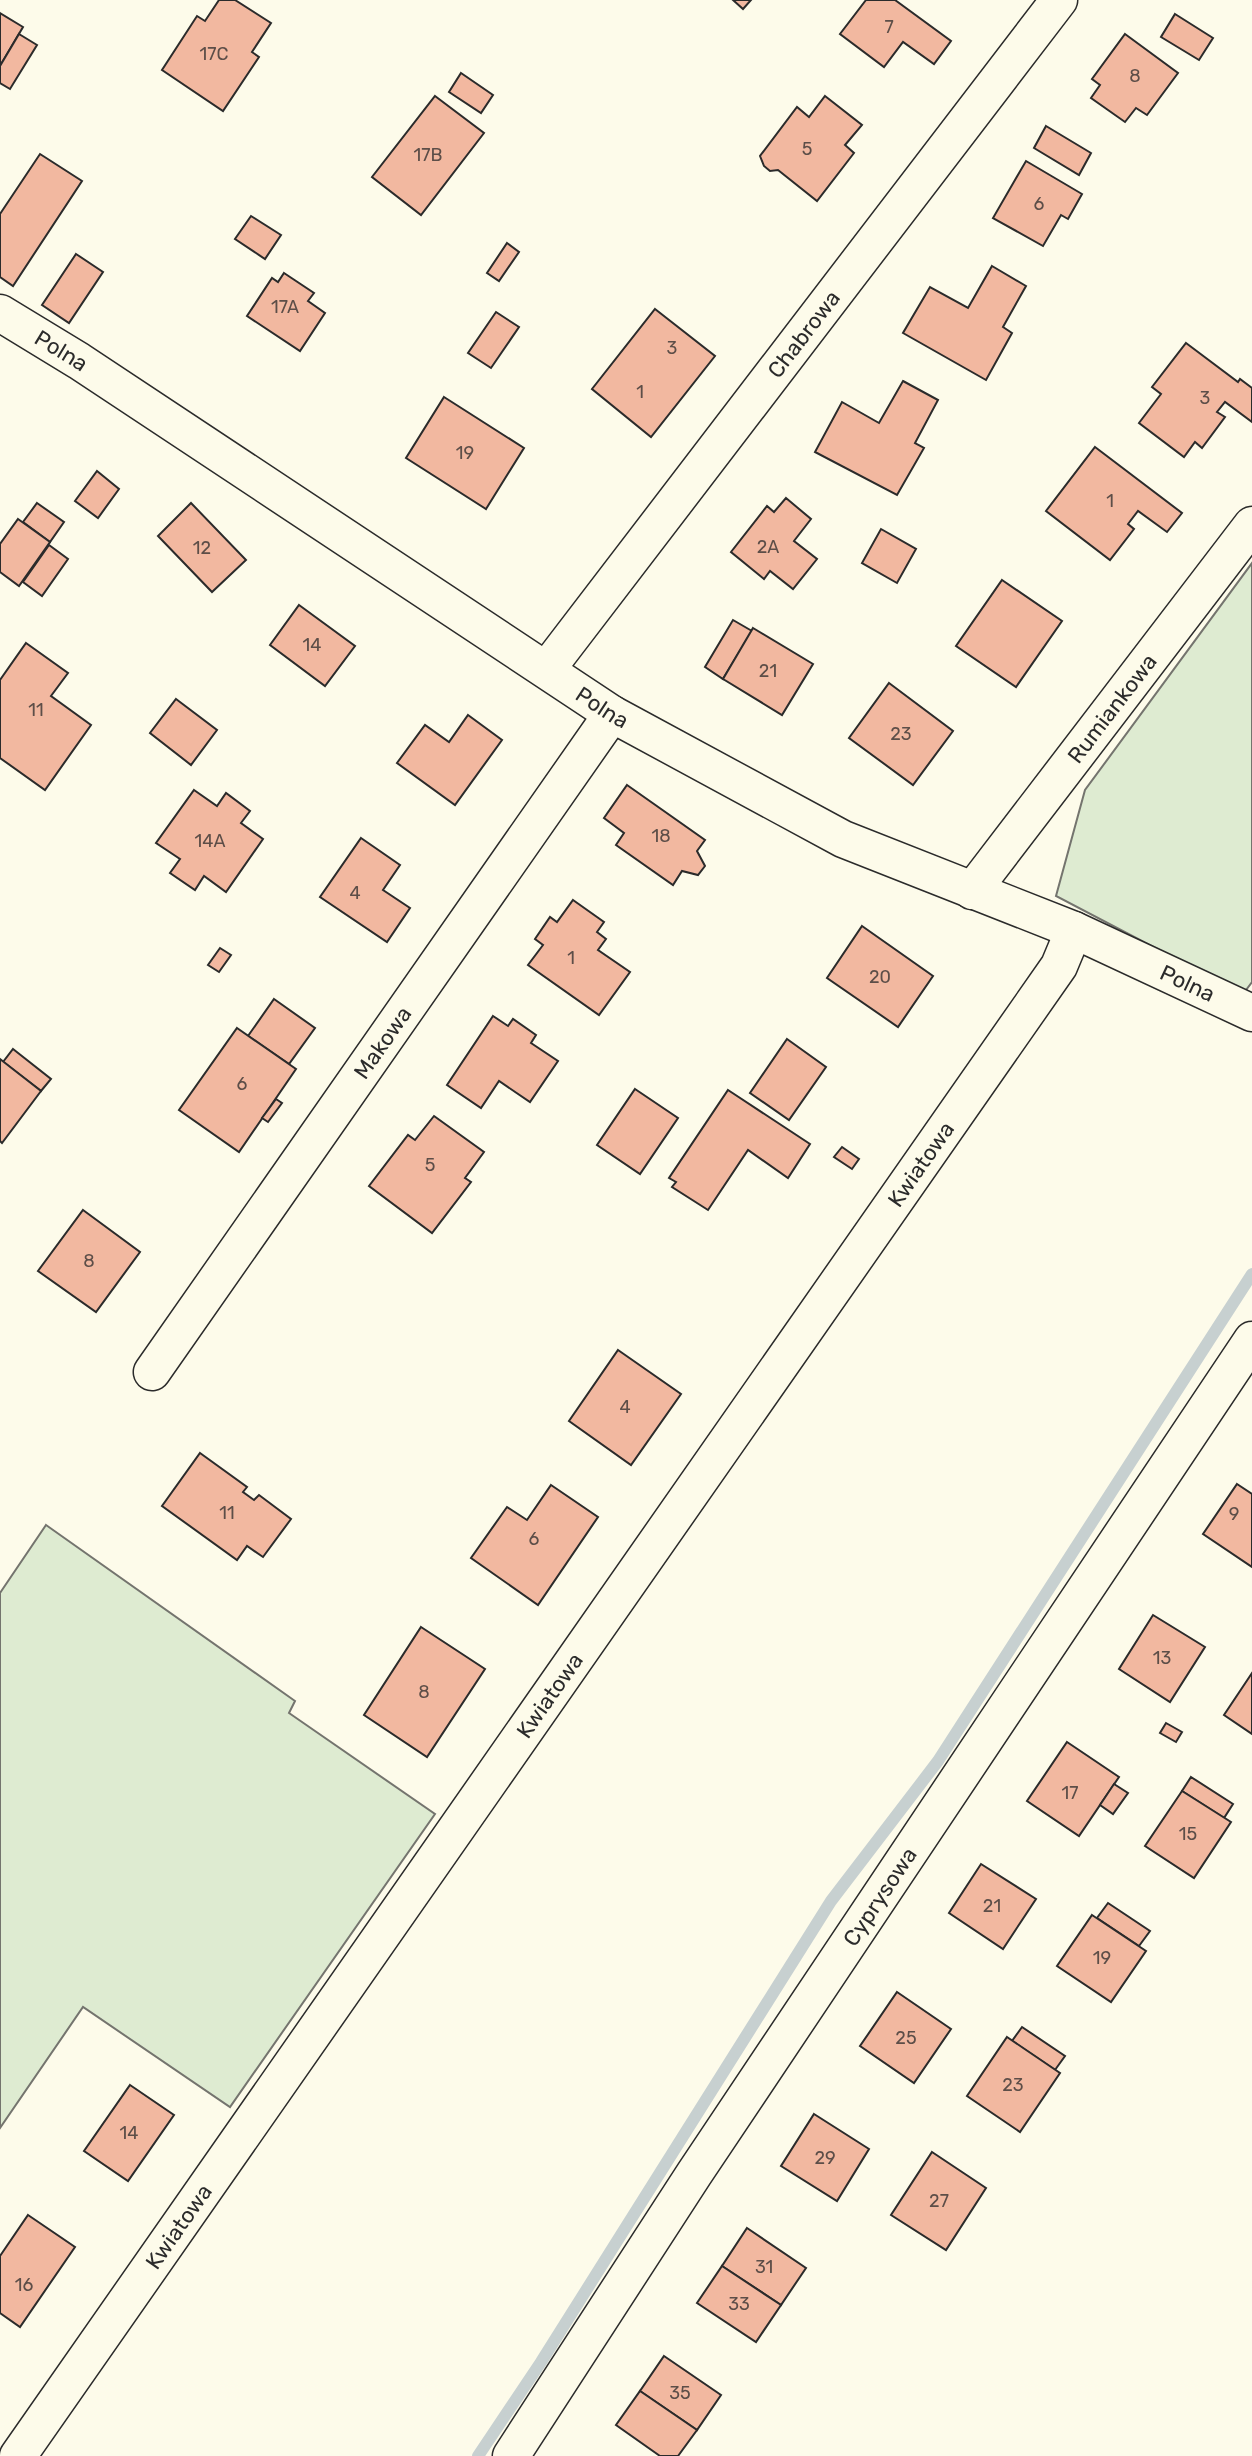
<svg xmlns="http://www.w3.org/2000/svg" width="1252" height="2456" viewBox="0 0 1252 2456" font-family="Rubik,sans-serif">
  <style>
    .grass { fill: #deebd1; stroke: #74746e; stroke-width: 2 }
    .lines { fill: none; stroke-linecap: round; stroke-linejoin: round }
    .stream { stroke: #c7d0d0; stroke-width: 12 }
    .building { fill: #f2b8a0; stroke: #2b2b2b; stroke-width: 2 }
    .minor-casing { stroke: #2b2b2b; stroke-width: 39 }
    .minor { stroke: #fdfbea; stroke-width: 36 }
    .labels { text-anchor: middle; stroke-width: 6; stroke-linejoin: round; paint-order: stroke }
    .number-label { font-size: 18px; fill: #5d4e48 }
    .street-label { font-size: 22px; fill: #2b2b2b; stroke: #fdfbea }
  </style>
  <rect width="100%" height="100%" fill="#fdfbea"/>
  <g class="grass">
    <polygon points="1252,563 1252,982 1243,994 1056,896 1085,790"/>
    <polygon points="46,1525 295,1701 289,1713 435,1814 230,2107 83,2007 0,2128 0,1593"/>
  </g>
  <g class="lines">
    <polyline class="stream" points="478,2456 541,2362 831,1901 938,1761 1252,1274"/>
  </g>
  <g class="building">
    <polygon points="219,0 235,0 271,23 252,52 259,57 223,111 162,70 197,16 205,21"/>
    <polygon points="733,0 751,0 743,9"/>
    <polygon points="866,0 895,0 951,41 934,64 903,42 884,67 840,34"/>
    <polygon points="0,13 23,27 0,66"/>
    <polygon points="1175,14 1213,38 1199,60 1161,37"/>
    <polygon points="19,34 37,45 10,89 0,83 0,66"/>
    <polygon points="1125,34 1178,73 1147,115 1136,108 1125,122 1091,98 1100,85 1092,79"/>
    <polygon points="461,73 493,95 481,113 449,92"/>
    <polygon points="435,96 484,133 421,215 372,177"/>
    <polygon points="825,96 862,125 845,145 854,153 817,201 778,170 770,171 764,166 760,156 797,107 809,117"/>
    <polygon points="1046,126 1091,153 1079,175 1034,148"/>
    <polygon points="40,154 82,181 13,286 0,277 0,214"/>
    <polygon points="1026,161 1082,194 1068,219 1061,215 1043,246 993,218"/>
    <polygon points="251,216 281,235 265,259 235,239"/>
    <polygon points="507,243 519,252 499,281 487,273"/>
    <polygon points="76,254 103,272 69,323 42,305"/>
    <polygon points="992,266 1026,286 1003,327 1012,333 986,380 903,333 930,287 968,308"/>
    <polygon points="284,273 314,293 308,301 325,313 300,351 247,316 272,278 278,282"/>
    <polygon points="655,309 715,356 651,437 592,389"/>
    <polygon points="496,312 519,327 491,368 468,353"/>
    <polygon points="1186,343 1238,382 1240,379 1252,388 1252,422 1225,402 1217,412 1225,417 1202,448 1195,442 1184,457 1139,423 1161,394 1152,387"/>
    <polygon points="903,381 938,400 915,443 924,448 897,495 815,452 842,402 879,423"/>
    <polygon points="444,397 524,448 486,509 406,458"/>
    <polygon points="1095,447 1182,513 1167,532 1138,511 1128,524 1134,529 1110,560 1046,511"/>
    <polygon points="97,471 119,489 98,518 75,501"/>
    <polygon points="786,498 811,519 794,541 817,559 793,589 770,571 764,579 731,552 767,506 774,512"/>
    <polygon points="37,503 64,522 50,542 23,522"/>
    <polygon points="191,503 246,560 212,592 158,536"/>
    <polygon points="18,519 50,542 19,586 0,572 0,544"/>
    <polygon points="881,529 916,549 897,583 862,563"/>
    <polygon points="49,545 68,559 42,596 23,582"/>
    <polygon points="1002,580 1062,621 1016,687 956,646"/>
    <polygon points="299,605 355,646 325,686 270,645"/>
    <polygon points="733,620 752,631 723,679 705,667"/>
    <polygon points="753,628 813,664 782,715 723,679"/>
    <polygon points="26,643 68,673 51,696 91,725 45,790 0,758 0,680"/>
    <polygon points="889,683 953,731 913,785 849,738"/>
    <polygon points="176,699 217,730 191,765 150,733"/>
    <polygon points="468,715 502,740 455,805 397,763 425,725 449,742"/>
    <polygon points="627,785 705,840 697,851 705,866 698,875 682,871 673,885 616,845 624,833 604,818"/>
    <polygon points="194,790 217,806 226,793 250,811 241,823 263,839 226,892 204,876 195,890 170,873 180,859 156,843"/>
    <polygon points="361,838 400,865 383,890 410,908 387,942 320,897"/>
    <polygon points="573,900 604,922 597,932 606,939 598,950 630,972 599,1015 528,965 543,945 535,939 550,917 557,922"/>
    <polygon points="862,926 933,976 898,1027 827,978"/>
    <polygon points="220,948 231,955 219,972 208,965"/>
    <polygon points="274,999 315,1028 289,1064 248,1036"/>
    <polygon points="493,1016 508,1026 513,1019 536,1035 531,1043 558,1061 530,1102 499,1081 481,1108 447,1085"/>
    <polygon points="237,1028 296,1069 239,1152 179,1110"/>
    <polygon points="787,1039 826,1067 789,1120 750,1093"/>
    <polygon points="13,1049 51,1079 41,1091 3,1062"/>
    <polygon points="0,1059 41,1091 2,1143 0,1141"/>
    <polygon points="635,1089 678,1118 640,1174 597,1145"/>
    <polygon points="728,1090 810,1144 788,1178 748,1150 708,1210 672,1187 676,1182 669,1178"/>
    <polygon points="276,1099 282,1103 268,1122 262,1118"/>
    <polygon points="434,1116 484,1152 465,1178 471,1182 432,1233 369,1186 408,1135 415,1140"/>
    <polygon points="842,1147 859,1159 852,1169 834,1157"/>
    <polygon points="83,1210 140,1252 96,1312 38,1271"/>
    <polygon points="618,1350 681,1394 631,1465 569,1421"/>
    <polygon points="200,1453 247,1487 243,1492 254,1500 259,1495 291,1519 263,1557 247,1546 237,1560 162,1506"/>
    <polygon points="1237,1484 1252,1494 1252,1567 1203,1534"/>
    <polygon points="551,1485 598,1517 538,1605 471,1558 507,1507 527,1520"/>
    <polygon points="1153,1615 1205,1647 1170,1702 1119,1669"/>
    <polygon points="421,1627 485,1669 427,1757 364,1715"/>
    <polygon points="1252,1673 1252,1734 1224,1715"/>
    <polygon points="1166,1723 1182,1732 1176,1742 1160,1733"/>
    <polygon points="1067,1742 1119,1777 1079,1836 1027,1801"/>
    <polygon points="1191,1777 1233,1804 1224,1818 1182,1791"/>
    <polygon points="1114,1784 1128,1793 1113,1814 1100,1805"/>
    <polygon points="1182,1791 1231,1822 1194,1878 1145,1846"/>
    <polygon points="981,1864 1036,1899 1003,1949 949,1913"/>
    <polygon points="1108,1903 1150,1931 1139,1946 1097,1918"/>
    <polygon points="1092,1915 1146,1951 1111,2002 1057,1966"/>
    <polygon points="897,1992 951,2029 914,2083 860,2046"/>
    <polygon points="1022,2027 1065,2056 1055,2070 1012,2041"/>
    <polygon points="1007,2037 1060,2073 1020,2132 967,2096"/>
    <polygon points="130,2085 174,2115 128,2181 84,2151"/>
    <polygon points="814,2114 869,2149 837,2201 781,2166"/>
    <polygon points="932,2152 986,2188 946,2250 891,2215"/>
    <polygon points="28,2215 75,2247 20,2327 0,2313 0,2256"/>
    <polygon points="747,2228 806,2268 781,2305 722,2266"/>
    <polygon points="722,2266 781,2305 756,2342 697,2303"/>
    <polygon points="664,2356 721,2395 697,2430 640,2391"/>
    <polygon points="640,2391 697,2430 678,2456 660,2456 616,2425"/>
  </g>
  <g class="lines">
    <g class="minor-casing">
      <g id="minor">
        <path id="s1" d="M0 313 79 361 612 714 843 839 1074 930 1252 1013"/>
        <path id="s2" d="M547 669 1059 0"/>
        <path id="s3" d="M972 891 1252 525"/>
        <path id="s4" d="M152 1372 612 714"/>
        <path id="s5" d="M18 2456 1059 966 1074 930"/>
        <path id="s6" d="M511 2456 694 2174 1252 1340"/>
      </g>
    </g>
    <use href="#minor" class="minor"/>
  </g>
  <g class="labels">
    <g class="number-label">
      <text x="889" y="33">7</text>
      <text x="214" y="60">17C</text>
      <text x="1135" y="82">8</text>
      <text x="807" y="155">5</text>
      <text x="428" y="161">17B</text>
      <text x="1039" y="210">6</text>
      <text x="285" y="313">17A</text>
      <text x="672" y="354">3</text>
      <text x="640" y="398">1</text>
      <text x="1205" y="404">3</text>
      <text x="465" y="459">19</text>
      <text x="1110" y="507">1</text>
      <text x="768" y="553">2A</text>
      <text x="202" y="554">12</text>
      <text x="312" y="651">14</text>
      <text x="768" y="677">21</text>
      <text x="36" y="716">11</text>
      <text x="901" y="740">23</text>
      <text x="661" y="842">18</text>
      <text x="210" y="847">14A</text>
      <text x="355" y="899">4</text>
      <text x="571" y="964">1</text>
      <text x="880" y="983">20</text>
      <text x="242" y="1090">6</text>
      <text x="430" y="1171">5</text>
      <text x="89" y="1267">8</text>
      <text x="625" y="1413">4</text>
      <text x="227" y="1519">11</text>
      <text x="1234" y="1520">9</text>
      <text x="534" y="1545">6</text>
      <text x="1162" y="1664">13</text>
      <text x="424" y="1698">8</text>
      <text x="1070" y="1799">17</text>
      <text x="1188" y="1840">15</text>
      <text x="992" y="1912">21</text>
      <text x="1102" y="1964">19</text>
      <text x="906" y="2044">25</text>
      <text x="1013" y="2091">23</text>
      <text x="129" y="2139">14</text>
      <text x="825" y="2164">29</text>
      <text x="939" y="2207">27</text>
      <text x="764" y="2273">31</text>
      <text x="24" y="2291">16</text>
      <text x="739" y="2310">33</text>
      <text x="680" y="2399">35</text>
    </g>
    <g class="street-label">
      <text dy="8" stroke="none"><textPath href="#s2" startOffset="422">Chabrowa</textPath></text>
      <text dy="8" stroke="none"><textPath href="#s1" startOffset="72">Polna</textPath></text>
      <text dy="8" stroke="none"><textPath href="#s1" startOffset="720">Polna</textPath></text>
      <text dy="8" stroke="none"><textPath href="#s3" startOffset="230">Rumiankowa</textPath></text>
      <text dy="8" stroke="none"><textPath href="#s1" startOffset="1368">Polna</textPath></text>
      <text dy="8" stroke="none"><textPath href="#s4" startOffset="402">Makowa</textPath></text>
      <text dy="8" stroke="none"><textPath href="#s5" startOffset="1576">Kwiatowa</textPath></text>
      <text dy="8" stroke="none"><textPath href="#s5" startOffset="928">Kwiatowa</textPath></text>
      <text dy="8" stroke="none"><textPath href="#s6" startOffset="670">Cyprysowa</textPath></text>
      <text dy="8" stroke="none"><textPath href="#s5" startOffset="280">Kwiatowa</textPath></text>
    </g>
  </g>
</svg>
